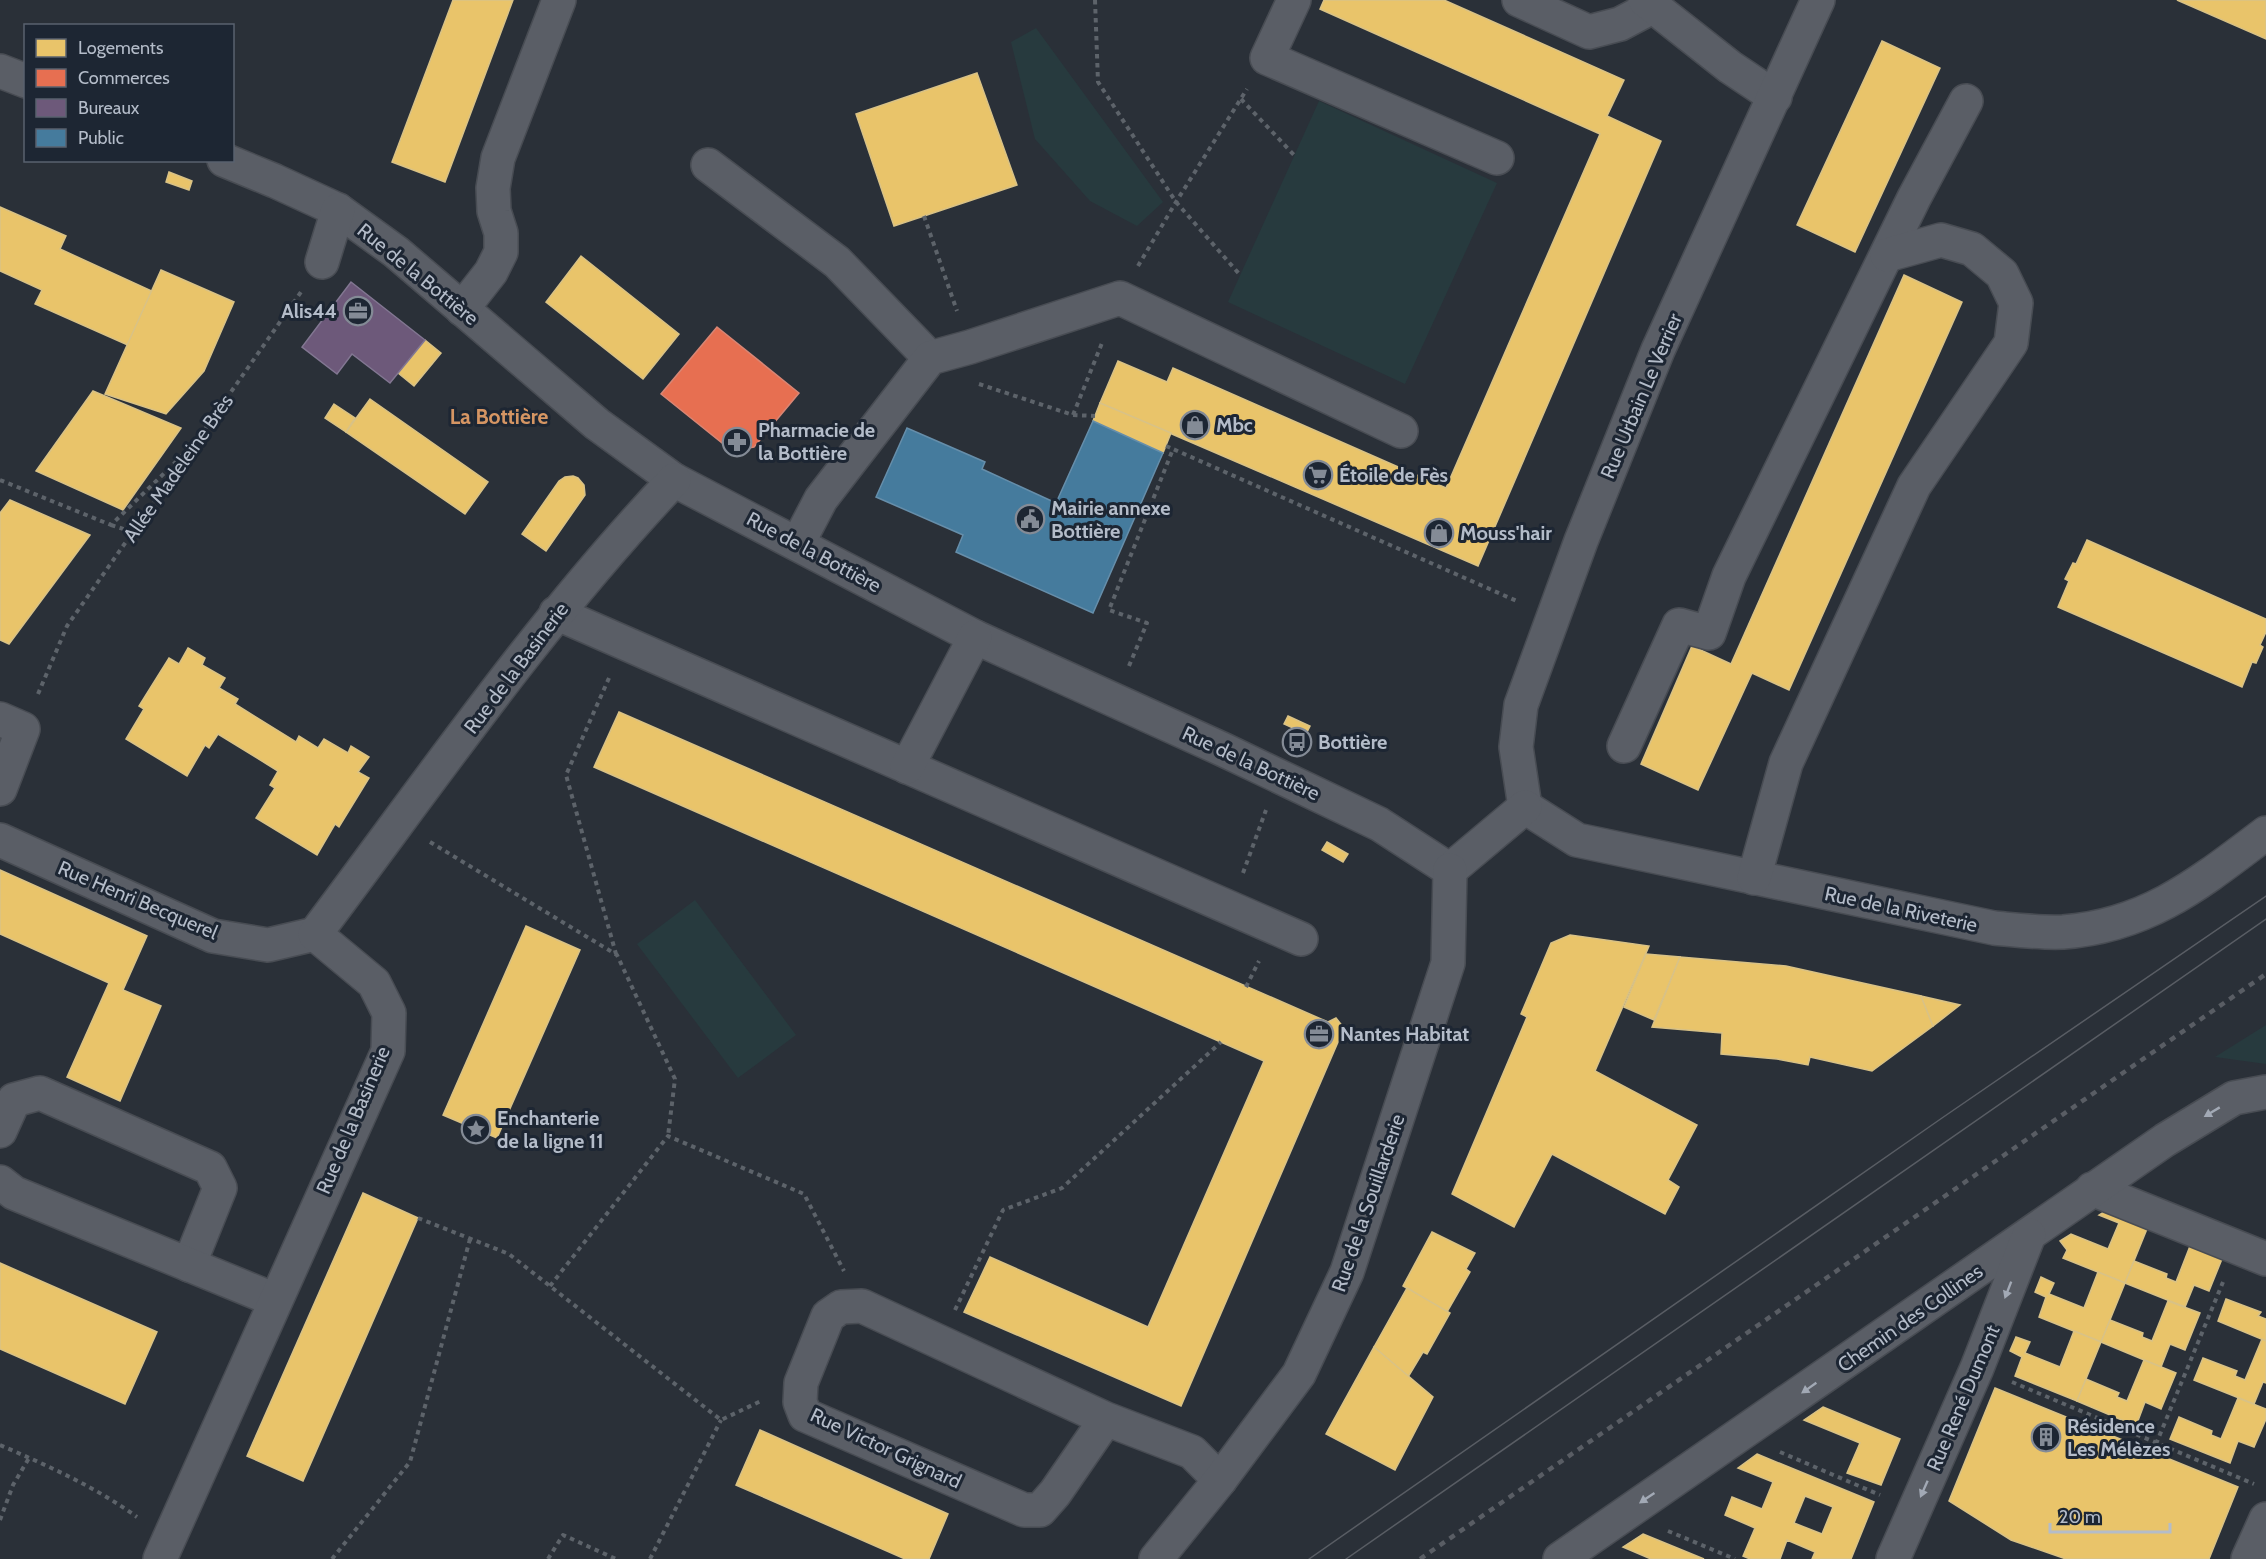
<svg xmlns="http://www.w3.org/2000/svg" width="2266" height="1559" font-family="Cabin,sans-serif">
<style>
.green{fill:#273a3e}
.homes{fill:#e9c46a;stroke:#d9c286;stroke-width:1.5;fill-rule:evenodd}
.shops{fill:#e76f51;stroke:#d88675;stroke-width:1.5}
.offices{fill:#6d597a;stroke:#827792;stroke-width:1.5}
.public{fill:#457b9d;stroke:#668eaa;stroke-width:1.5}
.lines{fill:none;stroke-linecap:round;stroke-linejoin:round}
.minor-casing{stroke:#484c53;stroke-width:36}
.path{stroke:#5d636a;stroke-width:4;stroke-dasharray:4.5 4.5;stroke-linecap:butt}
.minor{stroke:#5a5e66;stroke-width:33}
.tram{stroke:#595d64;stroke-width:1.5}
.rail{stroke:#595d64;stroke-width:4.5;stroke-dasharray:6 6;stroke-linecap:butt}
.oneway{fill:#a2a9b5}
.labels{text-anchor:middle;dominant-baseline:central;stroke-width:6;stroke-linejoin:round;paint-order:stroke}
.street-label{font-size:20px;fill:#b4bcc9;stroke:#1d2633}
.poi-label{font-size:20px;font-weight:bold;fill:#b4bcc9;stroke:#1d2633;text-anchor:start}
.neighbourhood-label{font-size:21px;font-weight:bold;fill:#d59563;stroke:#1d2633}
</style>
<rect width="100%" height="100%" fill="#2a3038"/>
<!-- green -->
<g class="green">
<polygon points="1036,28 1163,202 1137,226 1090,201 1035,139 1011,42"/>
<polygon points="1319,101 1497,183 1405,384 1228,302"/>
<polygon points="695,900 796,1035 738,1078 637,944"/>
<polygon points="2266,1025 2266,1064 2215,1057"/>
</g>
<!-- homes -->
<g class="homes">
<polygon points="453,0 513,0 445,182 392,162"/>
<polygon points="1324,0 1444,0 1624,80 1607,116 1661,141 1478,566 1100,403 1118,361 1167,382 1173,368 1446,488 1600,134 1320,9"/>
<polygon points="2177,0 2266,0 2266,39"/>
<polygon points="1882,41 1940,68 1855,252 1797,225"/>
<polygon points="977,73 1017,185 894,226 856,114"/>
<polygon points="169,172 192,181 189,190 166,182"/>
<polygon points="0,207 66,236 60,249 154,292 130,346 35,304 42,290 0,271"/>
<polygon points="581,256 679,334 643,379 546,302"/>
<polygon points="161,270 234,302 204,371 166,414 105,394"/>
<polygon points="1904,275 1962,302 1789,690 1752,673 1698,790 1641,764 1692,646 1731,664"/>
<polygon points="425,340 441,353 414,386 398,373"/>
<polygon points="93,391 181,428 123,510 36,471"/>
<polygon points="370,399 488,482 465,514 346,432"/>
<polygon points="1100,403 1171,433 1163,453 1093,421"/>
<polygon points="334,404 355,418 346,432 325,418"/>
<polygon points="573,476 578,478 584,485 585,495 546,551 522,534 559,481 565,477"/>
<polygon points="10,500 90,535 9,644 0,640 0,513"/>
<polygon points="2087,540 2266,619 2266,632 2260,645 2263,647 2256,663 2252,662 2242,687 2058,607 2069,581 2065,579 2073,563 2076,564"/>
<polygon points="188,648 205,658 202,665 225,678 219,688 238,699 235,704 296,742 299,736 318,748 324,739 348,753 351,746 369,757 358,772 369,778 339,827 335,824 317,855 256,818 275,788 270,785 278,771 218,734 209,748 205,745 187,776 126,739 144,709 139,706 169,658 179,664"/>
<polygon points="619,712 1328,1022 1336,1018 1344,1028 1181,1406 964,1312 990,1257 1148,1327 1264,1061 594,767"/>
<polygon points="1288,716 1310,726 1306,734 1284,724"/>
<polygon points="1327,842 1348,854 1343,862 1322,850"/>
<polygon points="0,870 147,936 123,990 161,1006 120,1101 67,1077 109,983 0,934"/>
<polygon points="526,926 580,950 497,1138 443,1115"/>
<polygon points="1570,935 1649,946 1595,1071 1697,1125 1668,1180 1679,1187 1665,1214 1552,1154 1514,1227 1452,1194 1527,1017 1521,1014 1551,943"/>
<polygon points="1646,954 1680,957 1654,1020 1624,1007"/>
<polygon points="1680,957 1786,966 1921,996 1933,1026 1872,1071 1810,1057 1808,1065 1777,1059 1721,1054 1722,1033 1652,1027"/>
<polygon points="1921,996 1960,1005 1933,1026"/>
<polygon points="363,1193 418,1218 303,1481 247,1456"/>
<polygon points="2110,1208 2149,1224 2125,1283 2063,1258 2067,1250 2060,1241 2071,1234 2108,1249 2119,1223 2099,1215"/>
<polygon points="1432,1232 1475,1253 1466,1269 1470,1272 1447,1312 1403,1286"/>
<polygon points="2192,1241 2224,1254 2209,1291 2194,1285 2185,1307 2125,1283 2134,1261 2167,1274 2166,1278 2176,1282"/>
<polygon points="0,1263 157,1332 125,1404 0,1349"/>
<polygon points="2098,1272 2125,1283 2101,1342 2039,1317 2046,1297 2035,1292 2041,1277 2054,1283 2049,1294 2084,1308"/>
<polygon points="1407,1288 1450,1313 1427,1354 1423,1352 1408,1377 1374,1347"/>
<polygon points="2226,1299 2261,1312 2258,1316 2266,1319 2266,1341 2218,1321"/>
<polygon points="2168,1301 2200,1313 2185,1350 2170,1344 2161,1367 2101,1342 2110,1320 2143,1333 2142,1337 2152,1341"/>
<polygon points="2074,1331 2101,1342 2077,1401 2015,1376 2022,1357 2010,1351 2016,1337 2030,1342 2025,1353 2060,1367"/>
<polygon points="2262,1339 2266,1341 2266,1383 2263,1382 2254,1404 2194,1380 2203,1358 2237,1371 2235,1376 2245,1380"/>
<polygon points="1374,1347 1433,1397 1395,1470 1326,1434"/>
<polygon points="2144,1360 2176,1373 2161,1409 2145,1402 2136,1426 2077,1401 2086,1379 2119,1393 2117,1397 2127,1401"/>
<polygon points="1995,1388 2238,1487 2209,1559 2066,1559 2011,1540 1949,1501"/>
<polygon points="2238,1398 2266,1409 2266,1419 2254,1447 2238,1441 2230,1463 2170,1439 2179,1417 2212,1431 2211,1435 2221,1439"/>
<polygon points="1823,1407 1900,1439 1881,1485 1847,1473 1860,1443 1804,1420"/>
<polygon points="760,1430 948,1514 929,1559 905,1559 736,1485"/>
<path d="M 1757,1454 L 1874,1502 L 1851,1559 L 1812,1559 L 1815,1552 L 1787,1540 L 1780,1559 L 1750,1559 L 1743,1556 L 1755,1528 L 1725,1515 L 1732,1497 L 1762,1509 L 1773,1482 L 1738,1468 ZM 1805,1496 L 1833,1507 L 1822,1534 L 1794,1523 Z"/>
<polygon points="1643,1534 1704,1559 1651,1559 1623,1547"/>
</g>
<!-- shops -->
<polygon class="shops" points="717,327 799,393 754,447 732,451 661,394"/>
<!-- offices -->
<polygon class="offices" points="351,282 425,340 390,383 352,354 337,374 302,347"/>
<!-- public -->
<polygon class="public" points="1093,421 1163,453 1093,613 956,552 963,535 876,497 907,428 985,462 982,469 1056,503"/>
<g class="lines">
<!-- minor casing -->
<g class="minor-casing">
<g id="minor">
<polyline points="1294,0 1267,58 1497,158"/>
<polyline points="1519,0 1589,32 1620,24 1654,6"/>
<polyline points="1645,0 1730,67 1775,97"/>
<polyline points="0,71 26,81"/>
<polyline points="224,160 275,181 338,210 396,252 597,424 674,480 975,637 1224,750 1379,824 1450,870"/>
<polyline points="708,165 837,262 930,358"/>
<polyline points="322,262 338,210"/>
<polyline points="462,309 491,272 501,252 501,233 494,211 493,188 498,158 559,0"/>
<polyline points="798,543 821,499 930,358 970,347 1120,298 1401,431"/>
<polyline points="556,613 1301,939"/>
<polyline points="0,719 23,729 0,789"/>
<polyline points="1624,746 1679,625 1709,633 1729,576 1914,198 1966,101"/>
<polyline points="907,767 975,637"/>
<polyline points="1525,807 1516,747 1521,705 1581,541 1658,350 1818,0"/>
<path d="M 1525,807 L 1577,840 L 1994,928 C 2016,930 2040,933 2063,932 C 2148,926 2201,882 2266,833"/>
<polyline points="0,840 213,936 268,945 315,934"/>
<polyline points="1450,870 1525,807"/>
<polyline points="1754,878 1786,763 1914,486 2011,343 2016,303 2002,274 1972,249 1941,240 1887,255"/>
<polyline points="0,1131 14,1100 40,1093 210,1168 220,1188 189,1265"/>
<polyline points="0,1182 14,1193 275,1300"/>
<polyline points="2092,1189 2266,1259"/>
<polyline points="1106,1419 1055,1493 1040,1510 1024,1510 805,1415 800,1402 801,1383 828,1316 841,1307 862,1306 1106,1419 1192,1452 1220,1480"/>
<path d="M 160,1559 L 388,1051 L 389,1013 L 374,983 L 315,934 C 431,780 541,620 674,480"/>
<polyline points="1156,1559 1220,1480 1299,1374 1347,1272 1448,963 1450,870"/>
<polyline points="1560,1559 2165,1140 2234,1098 2266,1092"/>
<polyline points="1893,1559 1977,1368 2029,1235"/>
<polyline points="2248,1559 2266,1519"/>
</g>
</g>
<!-- path -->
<g class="path">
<polyline points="1095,0 1098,82 1176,202 1241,276"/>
<polyline points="1241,99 1295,156"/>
<polyline points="924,216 957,311"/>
<polyline points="1138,266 1176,202 1247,89"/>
<polyline points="979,384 1073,415 1102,343"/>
<polyline points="1073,415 1095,416"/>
<polyline points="1166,446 1173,449"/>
<polyline points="0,480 111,525 186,452"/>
<polyline points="111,525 133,532"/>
<polyline points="1129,666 1147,623 1109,610 1173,449 1519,602"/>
<polyline points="609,678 566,775 616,954"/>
<polyline points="38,694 67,626 301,292"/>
<polyline points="430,842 617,955 675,1079 668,1136"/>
<polyline points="1243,873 1266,810"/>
<polyline points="1246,987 1259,961"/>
<polyline points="418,1218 509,1254 721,1420 763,1400"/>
<polyline points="550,1286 668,1136 804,1194 844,1271"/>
<polyline points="955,1310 1003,1210 1062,1188 1221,1042"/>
<polyline points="2012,1382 2254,1484"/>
<polyline points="2156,1444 2223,1282"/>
<path d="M 0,1445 C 48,1466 94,1486 137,1517"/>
<polyline points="1780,1452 1880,1495"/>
<polyline points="0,1520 13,1485 29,1458"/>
<polyline points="1668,1531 1735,1559"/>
<polyline points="332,1559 410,1462 470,1239"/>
<polyline points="548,1559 563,1535 616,1559"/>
<polyline points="650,1559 721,1420"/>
</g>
<!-- minor -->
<use href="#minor" class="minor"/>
<!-- tram -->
<g class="tram">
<polyline points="1309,1559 1942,1118 2266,896"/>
<polyline points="1346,1559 2266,919"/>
</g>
<!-- rail -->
<polyline class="rail" points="1420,1559 2266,974"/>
</g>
<!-- one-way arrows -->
<defs><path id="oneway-solid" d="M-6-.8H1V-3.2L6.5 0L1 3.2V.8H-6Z" transform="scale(1.5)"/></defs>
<g class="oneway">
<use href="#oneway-solid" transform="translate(2212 1112) rotate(149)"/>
<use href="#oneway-solid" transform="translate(2008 1290) rotate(111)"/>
<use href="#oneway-solid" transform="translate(1809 1388) rotate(145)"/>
<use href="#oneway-solid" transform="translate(1924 1489) rotate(114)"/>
<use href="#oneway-solid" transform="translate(1647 1498) rotate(146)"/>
</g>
<!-- icons -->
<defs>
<g id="office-ring" transform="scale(1.5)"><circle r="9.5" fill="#1d2633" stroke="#848b96" stroke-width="1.5"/><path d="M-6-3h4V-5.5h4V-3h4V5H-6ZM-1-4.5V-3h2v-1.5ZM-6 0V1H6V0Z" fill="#848b96"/></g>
<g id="shop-ring" transform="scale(1.5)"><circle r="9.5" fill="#1d2633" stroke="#848b96" stroke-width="1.5"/><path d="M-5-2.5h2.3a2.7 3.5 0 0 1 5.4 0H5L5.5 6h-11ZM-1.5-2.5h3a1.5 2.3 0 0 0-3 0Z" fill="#848b96"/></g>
<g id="pharmacy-ring" transform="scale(1.5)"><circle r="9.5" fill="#1d2633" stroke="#848b96" stroke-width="1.5"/><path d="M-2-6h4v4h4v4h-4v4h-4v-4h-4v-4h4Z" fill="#848b96"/></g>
<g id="supermarket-ring" transform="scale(1.5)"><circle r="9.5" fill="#1d2633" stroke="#848b96" stroke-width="1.5"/><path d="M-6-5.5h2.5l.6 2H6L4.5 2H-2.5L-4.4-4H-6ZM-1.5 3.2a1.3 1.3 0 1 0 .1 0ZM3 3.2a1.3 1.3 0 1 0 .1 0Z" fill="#848b96"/></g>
<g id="civic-ring" transform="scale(1.5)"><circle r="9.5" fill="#1d2633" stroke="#848b96" stroke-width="1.5"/><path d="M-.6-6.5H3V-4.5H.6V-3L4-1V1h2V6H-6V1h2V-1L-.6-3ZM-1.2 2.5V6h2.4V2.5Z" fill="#848b96"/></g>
<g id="bus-ring" transform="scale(1.5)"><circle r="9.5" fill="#1d2633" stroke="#848b96" stroke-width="1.5"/><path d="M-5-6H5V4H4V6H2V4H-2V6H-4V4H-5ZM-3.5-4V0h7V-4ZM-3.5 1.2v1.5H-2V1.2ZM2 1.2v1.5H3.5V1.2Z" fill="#848b96"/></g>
<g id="sight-ring" transform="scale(1.5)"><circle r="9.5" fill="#1d2633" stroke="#848b96" stroke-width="1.5"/><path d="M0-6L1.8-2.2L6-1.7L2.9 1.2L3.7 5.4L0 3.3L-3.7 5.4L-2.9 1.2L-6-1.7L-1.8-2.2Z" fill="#848b96"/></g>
<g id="building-ring" transform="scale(1.5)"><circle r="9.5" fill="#1d2633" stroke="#848b96" stroke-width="1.5"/><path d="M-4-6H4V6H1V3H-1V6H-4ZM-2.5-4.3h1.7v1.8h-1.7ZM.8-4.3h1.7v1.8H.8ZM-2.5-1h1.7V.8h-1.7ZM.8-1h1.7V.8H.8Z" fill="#848b96"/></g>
</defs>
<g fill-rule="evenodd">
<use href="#office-ring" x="358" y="311"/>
<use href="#shop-ring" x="1195" y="425"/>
<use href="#pharmacy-ring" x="737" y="442"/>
<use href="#supermarket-ring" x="1318" y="475"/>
<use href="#civic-ring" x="1030" y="519"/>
<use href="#shop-ring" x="1439" y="533"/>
<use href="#bus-ring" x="1297" y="742"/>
<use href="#office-ring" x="1319" y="1034"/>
<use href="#sight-ring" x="476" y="1129"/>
<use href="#building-ring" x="2046" y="1437"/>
</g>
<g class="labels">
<!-- street labels -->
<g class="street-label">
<text transform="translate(418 274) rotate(39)">Rue de la Bottière</text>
<text transform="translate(1641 396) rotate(-67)">Rue Urbain Le Verrier</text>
<text transform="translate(178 468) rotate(-55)">Allée Madeleine Brès</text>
<text transform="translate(814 552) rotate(28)">Rue de la Bottière</text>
<text transform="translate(516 668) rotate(-53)">Rue de la Basinerie</text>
<text transform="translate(1251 763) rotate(25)">Rue de la Bottière</text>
<text transform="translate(138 900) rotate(23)">Rue Henri Becquerel</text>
<text transform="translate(1901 909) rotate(12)">Rue de la Riveterie</text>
<text transform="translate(353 1120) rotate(-67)">Rue de la Basinerie</text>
<text transform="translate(1368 1203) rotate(-71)">Rue de la Souillarderie</text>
<text transform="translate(1910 1318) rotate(-35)">Chemin des Collines</text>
<text transform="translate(1963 1398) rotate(-67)">Rue René Dumont</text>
<text transform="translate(886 1448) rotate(25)">Rue Victor Grignard</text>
</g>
<!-- poi labels -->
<g class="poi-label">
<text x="337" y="311" text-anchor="end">Alis44</text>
<text x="1216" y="425">Mbc</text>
<text x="758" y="430">Pharmacie de<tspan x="758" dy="23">la Bottière</tspan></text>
<text x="1339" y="475">Étoile de Fès</text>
<text x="1051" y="508">Mairie annexe<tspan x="1051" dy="23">Bottière</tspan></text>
<text x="1460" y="533">Mouss'hair</text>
<text x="1318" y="742">Bottière</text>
<text x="1340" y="1034">Nantes Habitat</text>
<text x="497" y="1118">Enchanterie<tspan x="497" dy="23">de la ligne 11</tspan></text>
<text x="2067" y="1426">Résidence<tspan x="2067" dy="23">Les Mélèzes</tspan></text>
</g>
<!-- neighbourhood labels -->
<g class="neighbourhood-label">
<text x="499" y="416">La Bottière</text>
</g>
</g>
<!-- legend -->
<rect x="24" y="24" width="210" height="138" fill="#1d2633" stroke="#59626f" stroke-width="1.5"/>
<rect x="36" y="39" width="30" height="18" fill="#e9c46a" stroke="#59626f" stroke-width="1.5"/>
<text x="78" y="54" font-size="18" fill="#b4bcc9">Logements</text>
<rect x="36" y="69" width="30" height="18" fill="#e76f51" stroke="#59626f" stroke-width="1.5"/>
<text x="78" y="84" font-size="18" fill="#b4bcc9">Commerces</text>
<rect x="36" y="99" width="30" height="18" fill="#6d597a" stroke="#59626f" stroke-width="1.5"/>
<text x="78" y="114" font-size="18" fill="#b4bcc9">Bureaux</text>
<rect x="36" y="129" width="30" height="18" fill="#457b9d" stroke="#59626f" stroke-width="1.5"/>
<text x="78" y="144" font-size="18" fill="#b4bcc9">Public</text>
<!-- scale -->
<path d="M2050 1523v9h120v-9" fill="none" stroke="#b4bcc9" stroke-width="3"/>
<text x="2059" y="1523" font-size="18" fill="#b4bcc9" stroke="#1d2633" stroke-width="4.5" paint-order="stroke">20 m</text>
</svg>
